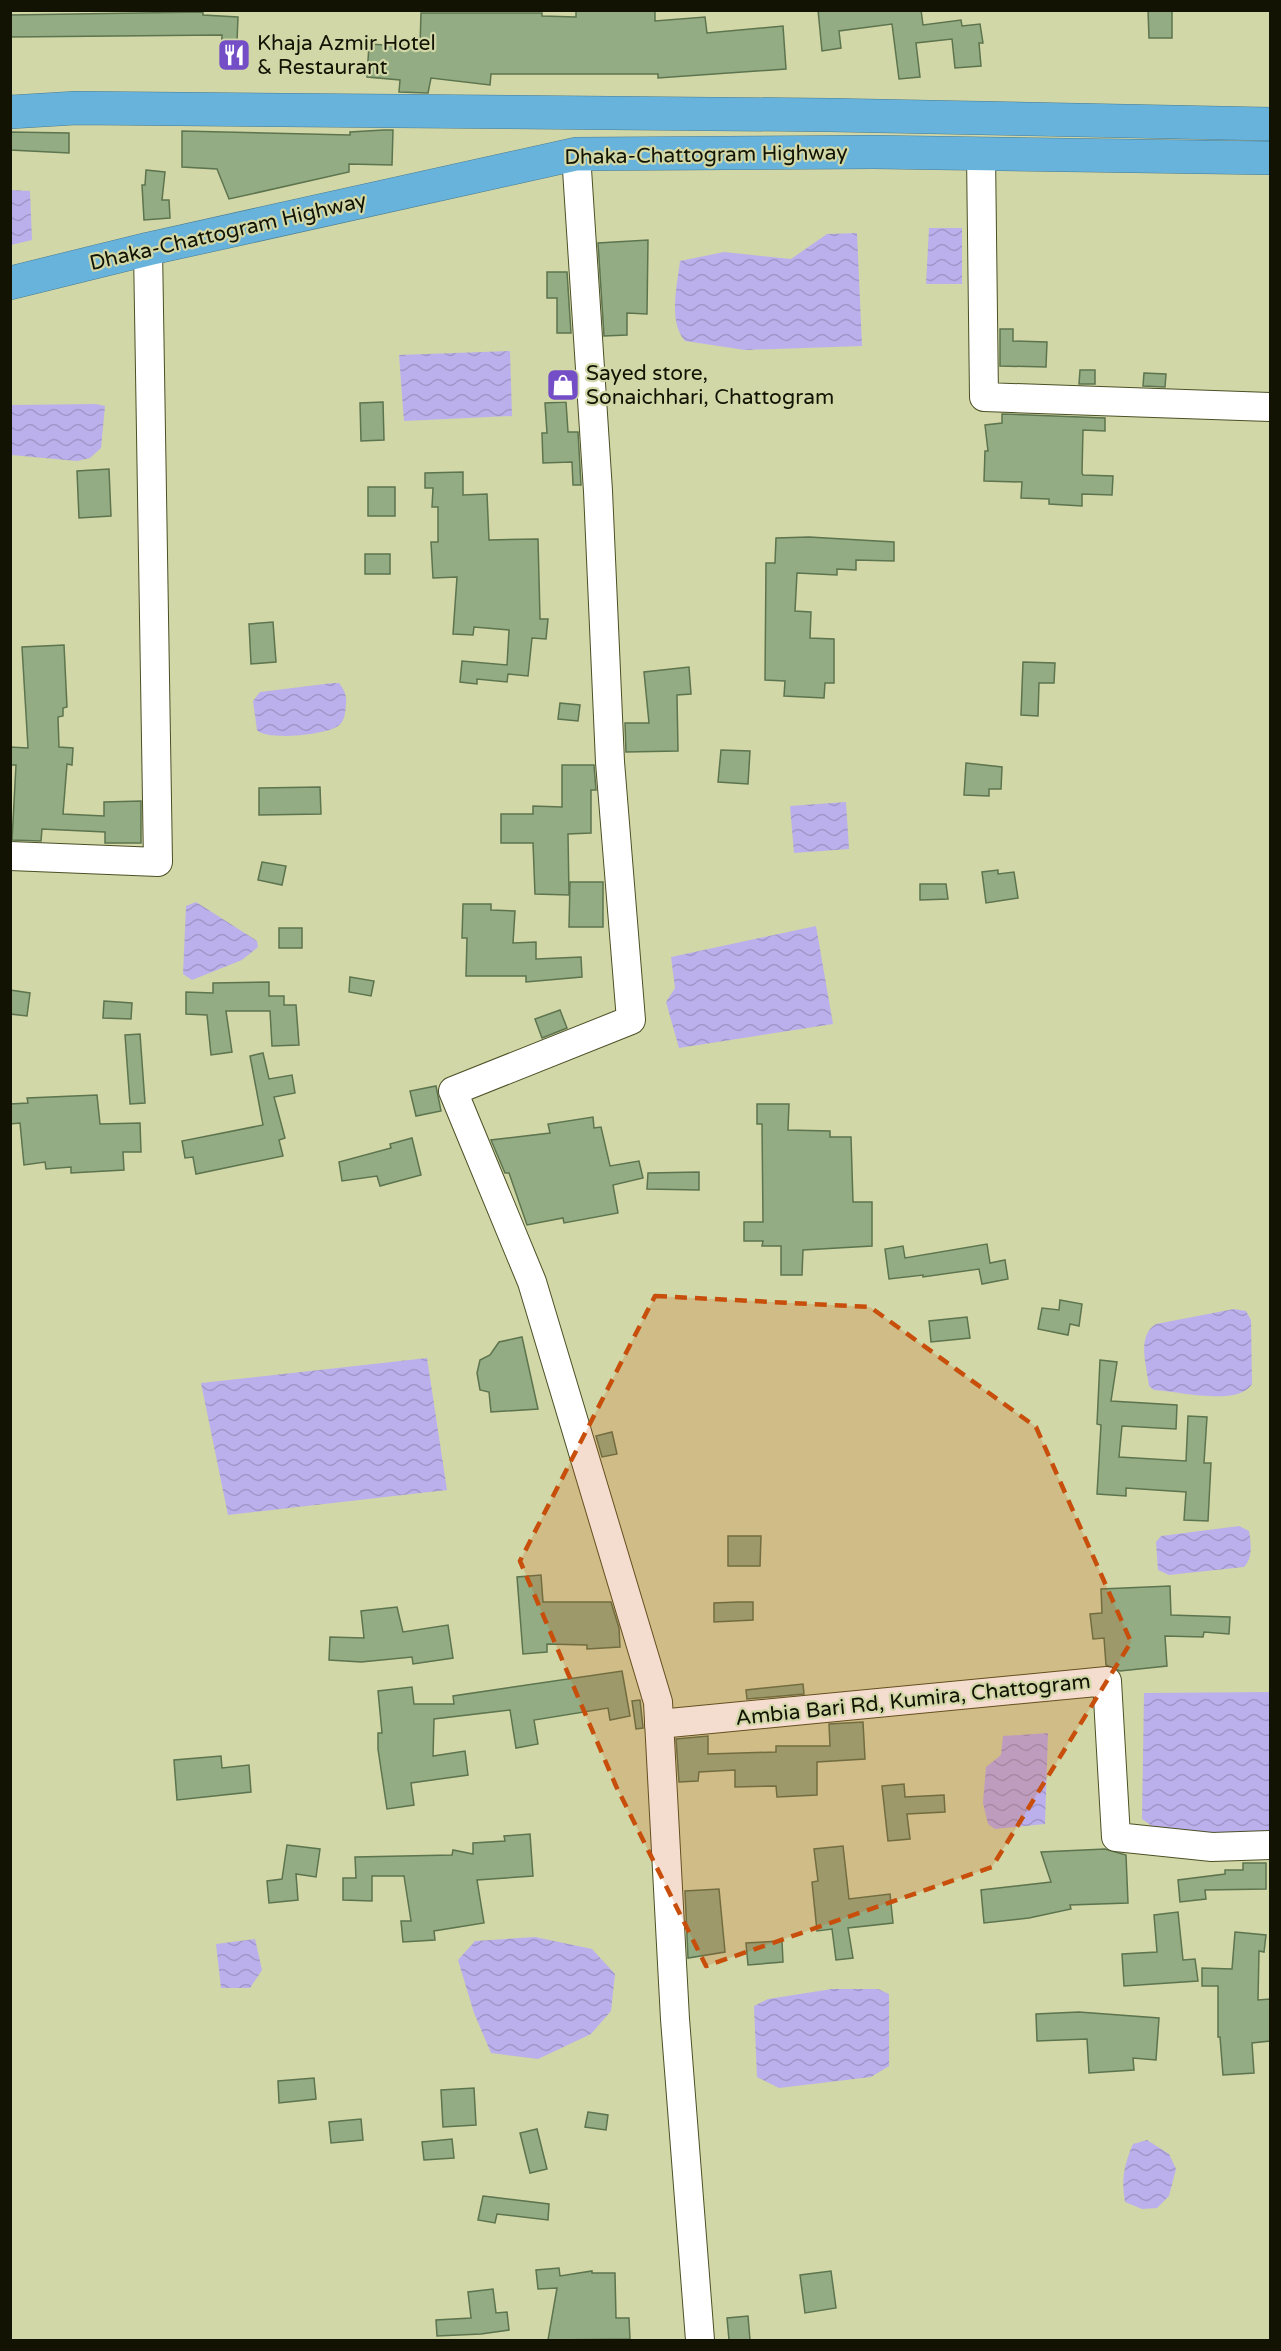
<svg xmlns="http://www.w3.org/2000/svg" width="1281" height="2351" font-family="'Varela Round',sans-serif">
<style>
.water{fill:url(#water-waves)}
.building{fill:#93ac83;stroke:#5d744e;stroke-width:1.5}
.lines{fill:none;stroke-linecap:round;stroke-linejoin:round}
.minor-casing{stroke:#4c5025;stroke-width:30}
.highway-casing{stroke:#4a7b90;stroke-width:34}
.minor{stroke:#fff;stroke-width:28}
.highway{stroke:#68b3dc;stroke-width:33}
.marked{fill:#c84e0b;fill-opacity:0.2;stroke:#c84e0b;stroke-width:4.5;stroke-dasharray:12 8;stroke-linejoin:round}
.labels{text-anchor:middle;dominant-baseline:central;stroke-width:4.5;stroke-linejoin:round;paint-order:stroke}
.poi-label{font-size:21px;fill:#121303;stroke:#d1d7a7;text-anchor:start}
.street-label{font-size:21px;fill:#121303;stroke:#d1d7a7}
</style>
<defs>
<pattern id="water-waves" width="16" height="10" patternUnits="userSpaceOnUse" patternTransform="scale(1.5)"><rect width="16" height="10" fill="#bcb0ec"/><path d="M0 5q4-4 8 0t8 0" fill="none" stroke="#a196c9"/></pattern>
</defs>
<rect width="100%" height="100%" fill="#d1d7a7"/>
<!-- water -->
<g class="water">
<polygon points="10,190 30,191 32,240 11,245"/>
<polygon points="929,228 962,228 962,284 926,284"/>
<path d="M 857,233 L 862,346 L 745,350 L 685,341 C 668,321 677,287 680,261 L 724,252 L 791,259 L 827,234 Z"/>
<polygon points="510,351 512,416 404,421 399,355"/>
<polygon points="96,404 105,406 101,448 90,458 77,461 11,455 11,405"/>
<path d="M 333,683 L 339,683 C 345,690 347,697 346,705 C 345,713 345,721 338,726 C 326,735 266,741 257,730 L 253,701 L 260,692 Z"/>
<polygon points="846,802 849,849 794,853 790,806"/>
<polygon points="196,902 257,941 258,947 242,960 192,980 183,974 186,906"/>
<polygon points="816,926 833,1024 679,1048 666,1002 675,988 671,957"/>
<path d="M 1234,1309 L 1246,1311 L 1251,1320 L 1252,1384 C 1238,1407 1178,1391 1154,1390 L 1149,1386 C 1147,1366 1136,1336 1156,1324 Z"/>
<polygon points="427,1358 447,1490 228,1515 201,1383"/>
<path d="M 1239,1526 L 1249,1531 C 1251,1543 1253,1558 1244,1567 L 1169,1575 L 1158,1570 L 1156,1542 L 1161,1536 Z"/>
<polygon points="1270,1692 1270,1832 1163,1834 1142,1819 1144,1693"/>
<polygon points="1048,1733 1045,1824 995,1829 988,1824 983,1803 986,1767 1001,1755 1003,1736"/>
<polygon points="535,1937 592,1949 615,1974 611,2011 591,2034 538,2059 491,2053 474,2013 458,1960 475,1941"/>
<polygon points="255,1939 262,1970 250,1988 221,1988 216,1944"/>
<polygon points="832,1989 878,1989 889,1994 889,2066 871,2077 779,2088 757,2077 754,2006 768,1999"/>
<path d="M 1147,2140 L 1169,2154 L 1176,2169 L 1169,2196 L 1157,2208 L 1142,2209 L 1125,2202 C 1121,2179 1124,2165 1133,2144 Z"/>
</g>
<!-- building -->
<g class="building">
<polygon points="576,10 655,10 655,21 705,17 707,33 783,26 786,69 658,78 658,74 491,74 490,85 431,78 428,93 399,92 400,80 367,77 369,44 420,47 421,13 542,13 542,16 576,17"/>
<polygon points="818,10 921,10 923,25 961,20 962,26 980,24 983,43 979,43 981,66 955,68 952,39 916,43 920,77 899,79 892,24 839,31 841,48 822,51"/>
<polygon points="1148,10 1172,10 1172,38 1149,38"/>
<polygon points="203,12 203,15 238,17 237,42 247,42 246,67 221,65 222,35 10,37 10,15"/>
<polygon points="384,130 393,130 392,165 349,164 349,172 229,199 217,169 182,167 182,131 350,135 350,132"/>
<polygon points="10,132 69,133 69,153 10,150"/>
<polygon points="146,170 165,172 162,200 169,200 170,218 144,220 142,185 145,185"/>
<polygon points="648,240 647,314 627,313 627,335 604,336 598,243"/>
<polygon points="547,272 567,272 571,333 557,333 557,298 547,298"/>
<polygon points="1000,329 1013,329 1013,341 1047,342 1046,367 1000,366"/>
<polygon points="1080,370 1095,370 1095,384 1079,384"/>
<polygon points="554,371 571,371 571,398 555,398"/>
<polygon points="1144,373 1166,374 1165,387 1143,386"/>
<polygon points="383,402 384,440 361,441 360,403"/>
<polygon points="566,402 568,432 578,432 581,485 573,485 572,462 543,463 542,433 547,433 545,403"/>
<polygon points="1002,414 1105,418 1105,431 1083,430 1082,473 1083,475 1113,476 1112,495 1082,494 1082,506 1049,504 1049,499 1021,498 1022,482 984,481 985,451 988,451 985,425 1002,423"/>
<polygon points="109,469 111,516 79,518 77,471"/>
<polygon points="463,472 463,495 487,494 489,540 538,539 540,619 548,619 546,639 532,638 528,676 508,674 507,682 477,679 477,684 460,682 462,661 507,665 509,630 474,627 473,635 453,634 457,577 433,578 431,542 438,542 438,507 432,507 433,488 425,488 425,473"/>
<rect x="368" y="487" width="27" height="29"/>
<polygon points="809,537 894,542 894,561 856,560 856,570 837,569 837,575 797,573 795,611 811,612 810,638 834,639 834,683 825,683 824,698 784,696 785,681 765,680 766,563 775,563 776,538"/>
<rect x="365" y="554" width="25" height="20"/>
<polygon points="273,622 276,662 251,664 249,624"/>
<polygon points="64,645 67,707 63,708 63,716 58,717 59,747 73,748 72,765 67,764 63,814 104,816 104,802 141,801 141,843 105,843 105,832 42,829 41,841 12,840 16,765 10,765 10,747 28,748 22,647"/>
<polygon points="1023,662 1055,663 1054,683 1039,683 1038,716 1021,715"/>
<polygon points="689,667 691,694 677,695 678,751 626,752 625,723 649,723 644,672"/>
<polygon points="560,703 580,705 578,721 558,719"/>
<polygon points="721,750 750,751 748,784 718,782"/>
<polygon points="966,763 1002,767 1001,789 989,789 989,796 964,795"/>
<polygon points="562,765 594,765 596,790 591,790 591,833 568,834 569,895 535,894 533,843 501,843 501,814 533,814 533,806 562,807"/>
<polygon points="320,787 321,814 259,815 259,788"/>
<polygon points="262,862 286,866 282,885 258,880"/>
<polygon points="998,870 998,874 1014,872 1018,898 986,903 982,872"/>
<polygon points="570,882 603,882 603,927 569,927"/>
<polygon points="920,884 946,884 948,899 920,900"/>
<polygon points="463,904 491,904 491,910 515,911 513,943 536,942 536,959 581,957 582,977 526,982 526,976 466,976 467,938 462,938"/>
<rect x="279" y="928" width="23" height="20"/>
<polygon points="350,977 374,981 371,996 349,992"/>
<polygon points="269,982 269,996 284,996 284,1005 296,1005 299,1045 272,1046 270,1011 226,1011 232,1052 211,1055 207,1015 186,1014 186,992 213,993 213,983"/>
<polygon points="10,990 30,993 27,1016 10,1014"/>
<polygon points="104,1001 132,1003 131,1019 103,1018"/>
<polygon points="560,1010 567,1028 542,1038 535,1019"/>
<polygon points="140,1034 145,1103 130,1104 125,1035"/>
<polygon points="263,1053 269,1079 292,1075 295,1093 274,1097 285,1138 279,1140 283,1156 196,1174 193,1157 185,1158 182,1141 263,1125 250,1056"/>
<polygon points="436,1086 441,1111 416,1116 410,1091"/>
<polygon points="97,1095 100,1124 140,1123 141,1152 123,1152 124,1170 71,1173 71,1167 46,1169 45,1162 24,1165 20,1123 10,1124 10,1104 28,1103 27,1098"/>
<polygon points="757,1104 789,1104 788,1130 830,1131 830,1137 851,1137 853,1202 872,1202 872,1246 803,1250 802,1275 781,1275 781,1246 762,1246 763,1241 744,1241 744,1222 763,1222 762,1124 757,1124"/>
<polygon points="593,1117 594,1128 601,1127 610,1166 639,1161 643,1178 613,1185 618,1213 564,1223 563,1218 527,1225 509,1173 505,1173 491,1140 550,1133 548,1124"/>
<polygon points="412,1138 421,1175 380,1186 377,1176 342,1181 339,1162 391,1148 390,1144"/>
<polygon points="699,1172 699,1190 647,1189 648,1173"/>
<polygon points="987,1244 990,1263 1005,1260 1008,1279 982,1284 979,1269 923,1277 923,1275 889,1279 885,1249 903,1246 905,1258"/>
<polygon points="1060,1300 1082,1304 1079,1326 1070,1324 1068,1335 1038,1329 1042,1308 1059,1310"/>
<polygon points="967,1317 970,1338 931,1342 929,1321"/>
<polygon points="522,1337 538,1409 491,1412 489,1392 480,1390 477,1373 480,1360 490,1355 499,1342"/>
<polygon points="1100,1360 1117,1362 1111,1401 1177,1405 1176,1429 1122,1426 1119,1457 1186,1461 1188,1416 1207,1417 1204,1463 1211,1463 1208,1521 1184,1520 1186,1492 1126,1488 1126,1496 1097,1494 1101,1425 1097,1424"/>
<polygon points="612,1432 617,1454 602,1457 596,1436"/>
<polygon points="728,1536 761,1536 760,1566 728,1566"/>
<polygon points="541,1575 543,1602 611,1602 619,1628 620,1647 587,1649 587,1645 547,1644 547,1652 523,1654 517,1577"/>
<polygon points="1170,1586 1171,1615 1230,1617 1229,1634 1204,1632 1203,1637 1165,1636 1167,1666 1120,1671 1106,1665 1104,1638 1093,1639 1090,1614 1102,1613 1101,1589"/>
<polygon points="738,1602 753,1602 753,1620 714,1622 714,1603"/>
<polygon points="397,1607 403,1632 448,1625 453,1658 413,1664 412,1657 361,1662 329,1660 330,1637 364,1638 361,1611"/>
<polygon points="622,1671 630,1716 610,1720 608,1708 534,1720 538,1744 516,1748 510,1710 434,1719 433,1756 465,1751 468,1775 411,1783 414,1805 387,1809 378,1749 378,1733 382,1733 378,1691 412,1687 414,1704 454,1704 453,1696"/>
<polygon points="803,1684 804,1694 747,1699 746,1690"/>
<polygon points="640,1700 643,1728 636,1729 632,1701"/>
<polygon points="863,1722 865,1759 817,1762 817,1795 777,1797 776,1786 735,1787 735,1770 699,1772 698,1781 679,1782 676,1739 708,1736 708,1754 776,1752 776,1746 830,1746 829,1724"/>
<polygon points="221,1756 222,1768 249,1765 251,1792 177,1800 174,1760"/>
<polygon points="904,1784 905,1797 944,1795 945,1812 907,1814 910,1839 888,1841 882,1786"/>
<polygon points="530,1834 533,1876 477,1880 484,1923 434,1931 435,1940 403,1942 401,1921 411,1921 404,1876 372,1876 372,1901 343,1900 343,1878 356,1878 355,1857 452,1855 453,1850 473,1854 473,1843 505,1841 504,1836"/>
<polygon points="287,1845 320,1849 316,1877 296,1874 298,1900 269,1903 267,1881 282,1879"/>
<polygon points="843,1846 849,1899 890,1894 893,1923 848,1928 853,1958 836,1960 832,1929 817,1931 812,1882 818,1881 814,1849"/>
<polygon points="1105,1849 1126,1855 1128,1903 1070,1905 1071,1909 1029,1918 984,1923 981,1890 1051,1882 1041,1852"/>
<polygon points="1243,1863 1266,1863 1266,1889 1205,1890 1206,1899 1180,1902 1178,1880 1225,1874 1225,1870 1243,1870"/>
<polygon points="719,1889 725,1952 688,1958 685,1891"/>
<polygon points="1178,1912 1183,1960 1195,1959 1198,1981 1124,1986 1122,1954 1157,1952 1154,1915"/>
<polygon points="1235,1932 1266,1935 1264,1952 1259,1951 1258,2000 1270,1999 1270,2041 1252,2043 1254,2073 1223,2075 1220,2037 1218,2037 1218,1986 1202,1986 1202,1968 1232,1969"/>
<polygon points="782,1941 783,1962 748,1965 746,1943"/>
<polygon points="1079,2012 1159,2018 1156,2060 1133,2058 1134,2070 1089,2073 1087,2039 1037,2041 1036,2014"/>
<polygon points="314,2078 316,2099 279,2103 278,2081"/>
<polygon points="474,2088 476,2125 443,2127 441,2090"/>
<polygon points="588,2112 608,2115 606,2130 585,2127"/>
<polygon points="361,2119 363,2140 331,2143 329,2122"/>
<polygon points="537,2129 547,2169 530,2173 520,2133"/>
<polygon points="452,2139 454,2158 424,2160 422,2142"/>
<polygon points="483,2196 549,2204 548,2220 497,2214 495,2223 478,2220"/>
<polygon points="559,2268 560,2276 592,2271 592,2273 615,2273 616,2318 629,2318 630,2339 548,2340 557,2288 538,2289 536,2270"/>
<polygon points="831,2271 836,2308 805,2313 800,2275"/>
<polygon points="493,2289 496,2313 507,2312 509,2330 481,2334 437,2336 436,2320 471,2318 468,2292"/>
<polygon points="748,2316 750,2340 729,2340 727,2318"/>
</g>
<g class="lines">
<!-- minor casing -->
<g class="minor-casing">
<g id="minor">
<polyline points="576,154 598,491 610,762 631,1020 453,1091 532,1282 658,1702 675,2019 700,2340"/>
<polyline points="981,154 984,397 1270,407"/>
<polyline points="10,856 158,862 148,249"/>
<polyline points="659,1724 1107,1681 1116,1837 1212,1847 1270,1845"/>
</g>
</g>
<!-- highway casing -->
<g class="highway-casing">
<g id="highway">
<polyline points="10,112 76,108 830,115 1270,124"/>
<polyline points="10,283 148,249 576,154 873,152 1270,158"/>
</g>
</g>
<!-- minor -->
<use href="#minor" class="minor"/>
<!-- highway -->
<use href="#highway" class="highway"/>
</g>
<!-- marked area -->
<path class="marked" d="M 655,1296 L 870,1307 L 1036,1427 L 1131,1642 L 992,1867 L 706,1966 L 616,1786 L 520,1561 Z"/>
<!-- icons -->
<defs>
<g id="restaurant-square" transform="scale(1.725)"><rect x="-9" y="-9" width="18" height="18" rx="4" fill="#734ec7" stroke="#d1d7a7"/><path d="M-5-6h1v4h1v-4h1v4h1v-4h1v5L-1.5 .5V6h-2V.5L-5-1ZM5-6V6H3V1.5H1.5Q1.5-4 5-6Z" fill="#fff"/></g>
<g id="shop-square" transform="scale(1.725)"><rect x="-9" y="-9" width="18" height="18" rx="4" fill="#734ec7" stroke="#d1d7a7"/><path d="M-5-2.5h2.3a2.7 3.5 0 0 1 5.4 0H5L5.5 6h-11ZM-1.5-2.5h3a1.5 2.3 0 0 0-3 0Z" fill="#fff"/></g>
</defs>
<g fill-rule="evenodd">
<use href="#restaurant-square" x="234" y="55"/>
<use href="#shop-square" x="563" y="385"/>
</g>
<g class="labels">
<!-- poi labels -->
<g class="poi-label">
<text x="257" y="43">Khaja Azmir Hotel<tspan x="257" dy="24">&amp; Restaurant</tspan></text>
<text x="586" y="373">Sayed store,<tspan x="586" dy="24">Sonaichhari, Chattogram</tspan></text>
</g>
<!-- street labels -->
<g class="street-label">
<text transform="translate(706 155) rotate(-1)">Dhaka-Chattogram Highway</text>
<text transform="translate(228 232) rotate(-13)">Dhaka-Chattogram Highway</text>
<text transform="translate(913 1700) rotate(-6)">Ambia Bari Rd, Kumira, Chattogram</text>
</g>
</g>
<!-- border -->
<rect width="1281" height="2351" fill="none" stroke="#121303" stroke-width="24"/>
</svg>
